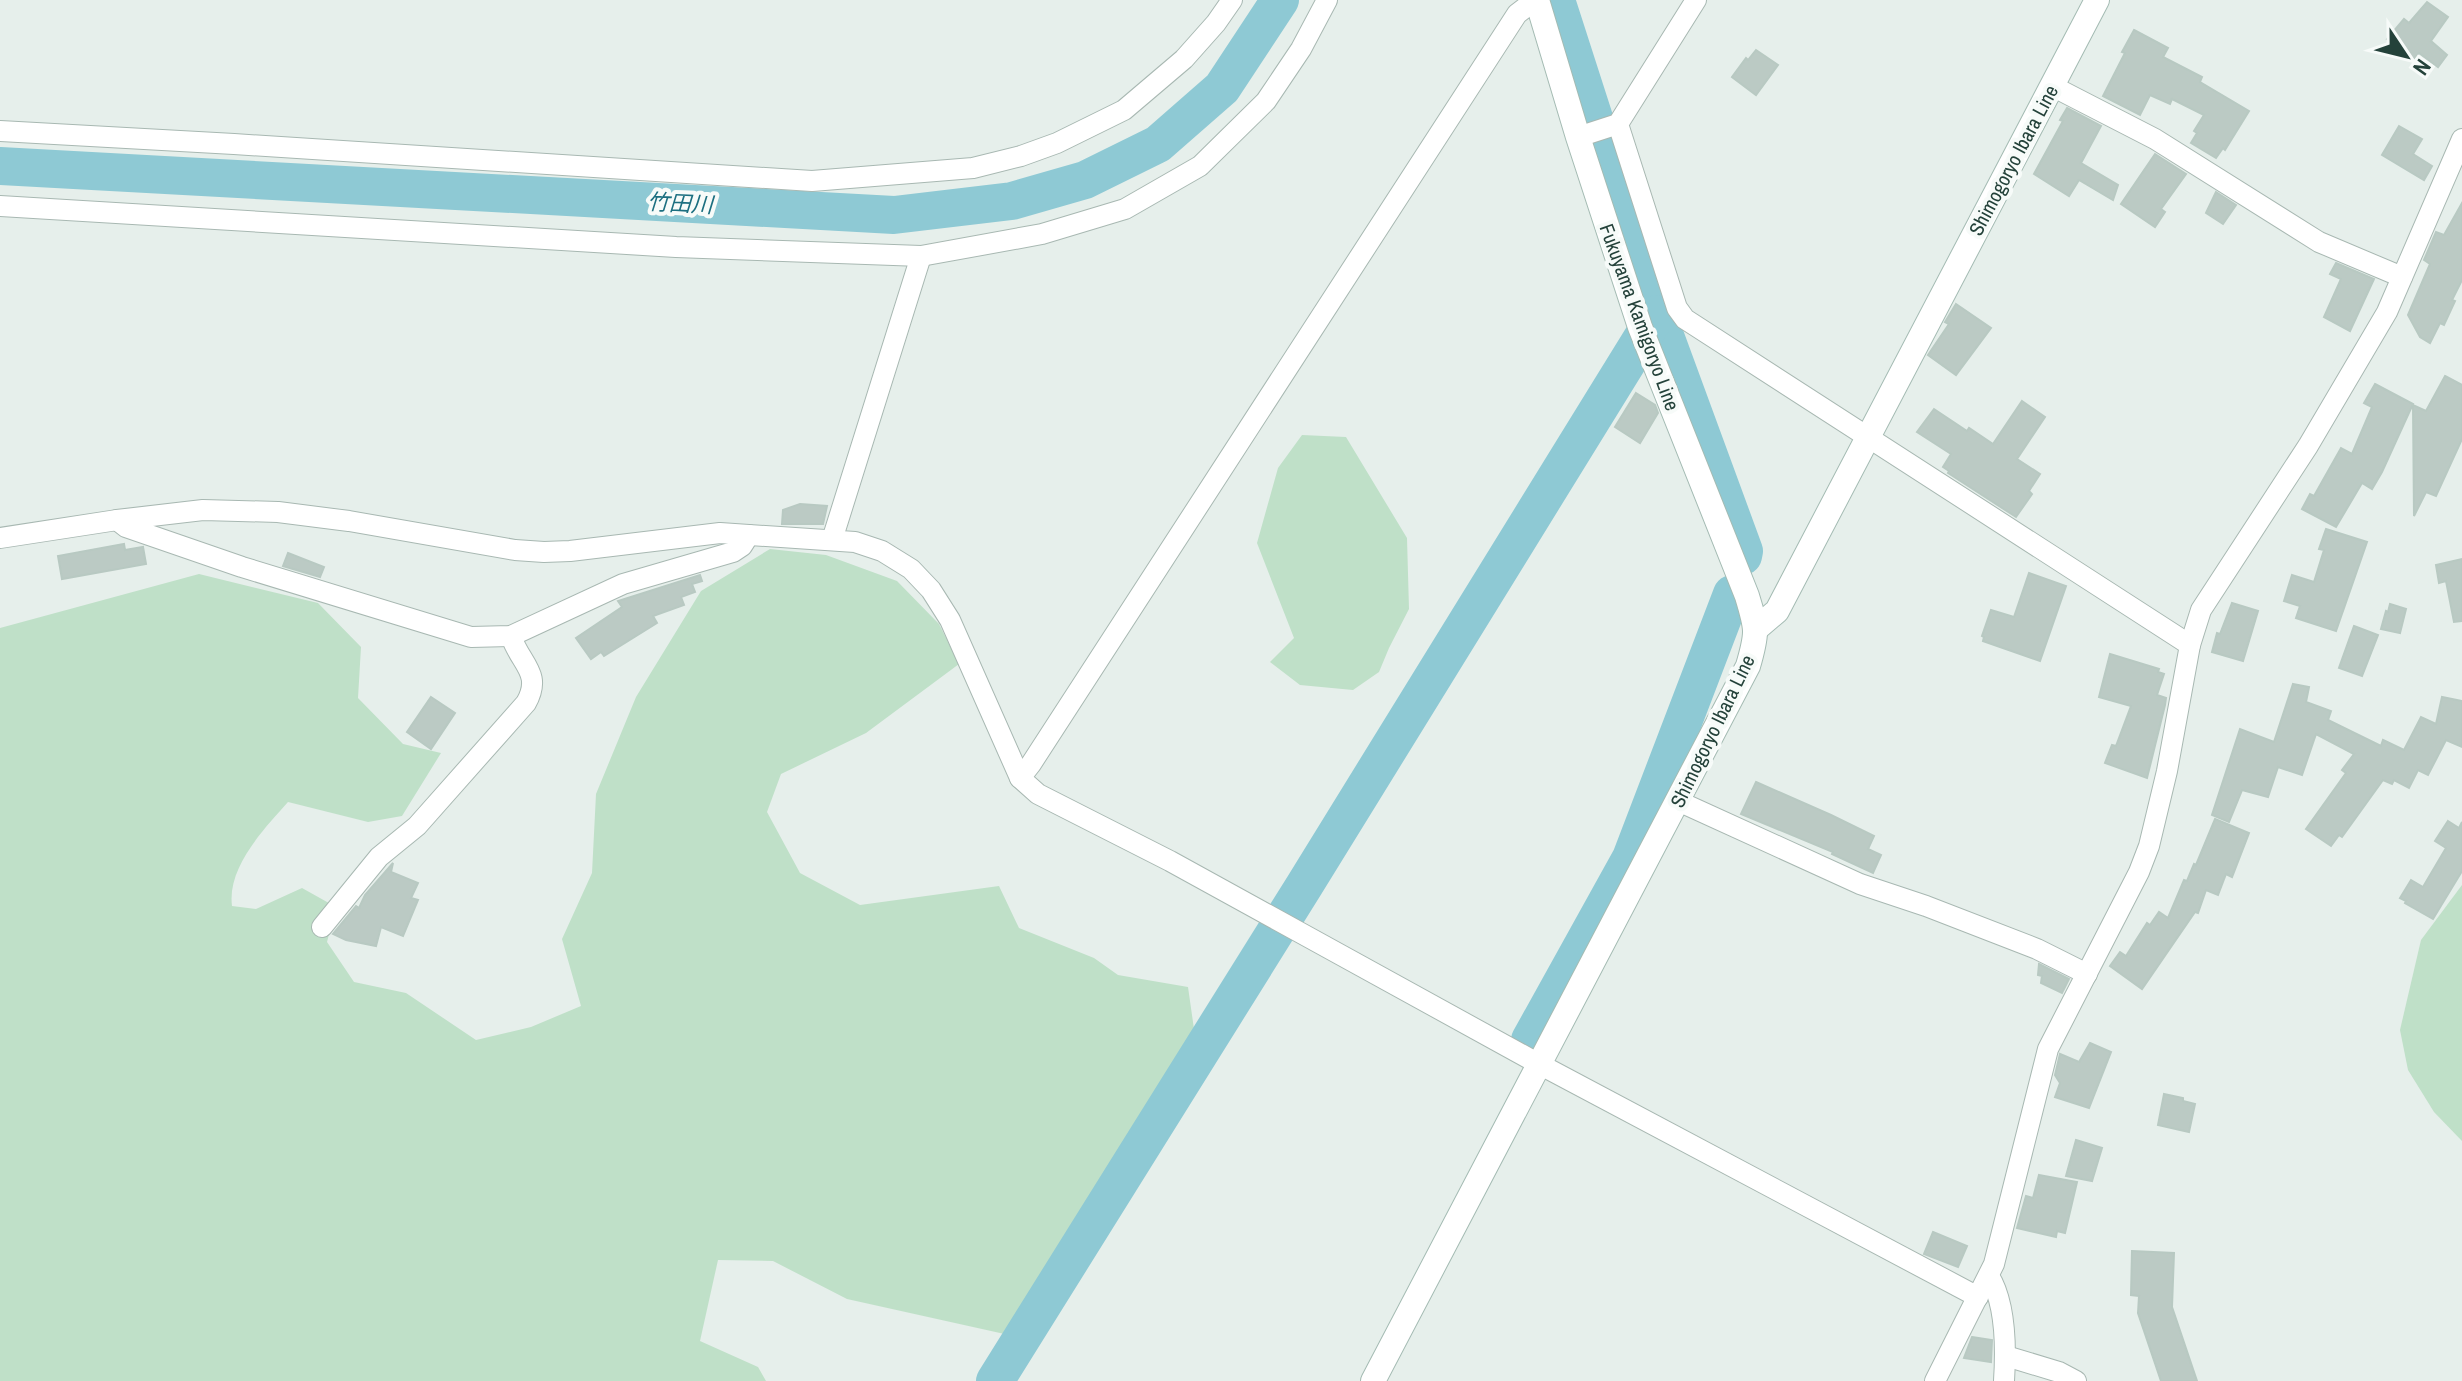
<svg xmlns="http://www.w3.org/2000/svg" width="2462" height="1381" font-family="'Archivo Narrow','Noto Sans JP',sans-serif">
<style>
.green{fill:#bfe0c8}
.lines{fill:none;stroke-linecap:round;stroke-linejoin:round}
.river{stroke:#8ec9d4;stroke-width:38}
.building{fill:#bbcac4;stroke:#b8c9c2;stroke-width:2}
.minor-casing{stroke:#a8b8b2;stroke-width:22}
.secondary-casing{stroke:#a4bbb3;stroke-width:26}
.minor{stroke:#fff;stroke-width:20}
.secondary{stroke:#fff;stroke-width:24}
.labels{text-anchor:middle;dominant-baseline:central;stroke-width:8;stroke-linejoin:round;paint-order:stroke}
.street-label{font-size:20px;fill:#24423a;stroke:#f7fbf9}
.water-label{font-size:22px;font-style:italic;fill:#1c6f80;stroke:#f7fbf9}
</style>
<rect width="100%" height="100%" fill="#e6efeb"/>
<!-- green -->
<g class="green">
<polygon points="1302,435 1346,437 1407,538 1409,609 1389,648 1379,672 1353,690 1300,685 1270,662 1294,638 1257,543 1278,468"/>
<path d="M 770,549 L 826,555 L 897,581 L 939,624 L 959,664 L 866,733 L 781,774 L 767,812 L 800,873 L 860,905 L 999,886 L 1019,928 L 1094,958 L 1118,975 L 1188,987 L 1195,1036 L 1009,1335 L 847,1299 L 773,1261 L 718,1260 L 700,1341 L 758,1367 L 766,1381 L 0,1381 L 0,628 L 199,574 L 318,603 L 361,647 L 358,698 L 403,744 L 441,753 L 402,816 L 368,822 L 288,802 C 264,829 227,867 232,906 L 256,909 L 302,888 L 336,907 L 327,942 L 354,982 L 406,993 L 476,1040 L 531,1027 L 581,1006 L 562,939 L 592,873 L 596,794 L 636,697 L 701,591 Z"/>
<polygon points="2462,885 2462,1141 2434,1112 2408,1070 2400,1030 2421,940"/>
</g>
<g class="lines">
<!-- river -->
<g class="river">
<polyline points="1556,0 1657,314 1744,551 1743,556"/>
<polyline points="0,166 894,215 1012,201 1085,180 1158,144 1222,88 1280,0"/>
<polyline points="1530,1040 1631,858 1732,594"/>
<polyline points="995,1381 1304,886 1657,314"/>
</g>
</g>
<!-- building -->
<g class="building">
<polygon points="2427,2 2448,17 2431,41 2447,55 2438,67 2419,53 2413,60 2387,39 2404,19 2409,23"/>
<polygon points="2134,30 2168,48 2163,57 2202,77 2200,82 2249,111 2225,150 2223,148 2216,158 2191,143 2197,133 2194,131 2204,115 2172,99 2170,104 2150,95 2140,115 2103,96 2125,53 2122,52"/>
<polygon points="1756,50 1778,65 1756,95 1732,77 1746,58 1748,60"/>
<polygon points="2067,108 2101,126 2081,163 2118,185 2113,200 2079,180 2069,196 2034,174 2063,121 2060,120"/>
<polygon points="2399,126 2422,139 2413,154 2432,166 2424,180 2382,155"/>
<polygon points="2155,154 2186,174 2161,209 2165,212 2155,227 2121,204"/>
<polygon points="2216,192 2236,205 2223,224 2206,213"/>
<polygon points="2462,203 2462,280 2452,300 2455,301 2444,325 2440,323 2430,343 2420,337 2408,315 2430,264 2424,260 2436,232 2444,235"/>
<polygon points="2336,263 2374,279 2350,331 2324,317 2341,279 2330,274"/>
<polygon points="1956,304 1991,328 1956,375 1928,355 1949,324 1945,322"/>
<polygon points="2445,376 2462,385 2462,439 2436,496 2426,492 2414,516 2413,405 2426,411"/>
<polygon points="2375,384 2413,404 2382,472 2372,489 2362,483 2336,527 2302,509 2310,494 2314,496 2341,448 2352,454 2372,407 2364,403"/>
<polygon points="1636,393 1655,405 1658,413 1640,443 1615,427"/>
<polygon points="2022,401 2045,417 2017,459 2040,474 2029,491 2032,494 2016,517 1948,473 1949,471 1943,467 1951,454 1917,432 1934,409 1967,431 1969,428 1993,444"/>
<polygon points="800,504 827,506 823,524 782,524 783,510"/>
<polygon points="2326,529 2367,542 2336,631 2296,618 2300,606 2284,601 2292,575 2314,582 2324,550 2319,549"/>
<polygon points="124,544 125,550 143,547 146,564 62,579 58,556"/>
<polygon points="288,553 324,567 320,577 283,566"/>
<polygon points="2462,559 2462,621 2454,622 2446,581 2439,583 2436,565"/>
<polygon points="2029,573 2066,586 2040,661 1983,641 1984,637 1982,636 1991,610 2014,617"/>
<polygon points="700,575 702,581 692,584 695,592 681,597 684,605 653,616 657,623 604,656 601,652 591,659 576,638 622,607 618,601"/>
<polygon points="2232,603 2258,611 2243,661 2212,652 2217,633 2220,634"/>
<polygon points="2390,604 2406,609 2400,633 2381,629 2386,611 2388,612"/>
<polygon points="2354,626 2378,635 2362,676 2339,668"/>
<polygon points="2110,654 2159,669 2158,672 2164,674 2157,695 2166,698 2165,705 2147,778 2105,763 2112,745 2116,746 2131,706 2099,697"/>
<polygon points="2293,684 2309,687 2306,702 2331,711 2328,720 2381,746 2383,740 2404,750 2421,717 2436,724 2442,697 2462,701 2462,747 2446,740 2428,775 2418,770 2409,788 2394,780 2392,784 2383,780 2342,837 2339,835 2331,846 2306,829 2346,773 2342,770 2354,754 2316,734 2302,775 2278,767 2268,797 2242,790 2229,822 2212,815 2240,729 2274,742"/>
<polygon points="431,697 455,713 431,749 407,732"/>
<polygon points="1756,782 1831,815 1874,836 1868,849 1881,855 1873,873 1832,854 1833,852 1741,814"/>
<polygon points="2215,819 2249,833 2232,877 2226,874 2218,895 2206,890 2198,913 2195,912 2142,989 2110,966 2120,952 2126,956 2147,923 2150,925 2159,912 2168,918 2184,880 2187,881 2194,864 2196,865"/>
<polygon points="2448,821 2459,828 2462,822 2462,871 2433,919 2405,903 2406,901 2400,898 2411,880 2423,887 2446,848 2435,841"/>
<polygon points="393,863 391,872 418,883 411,898 418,900 403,936 381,927 376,946 346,940 333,934 356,906 359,908 365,895"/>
<polygon points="2039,964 2069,979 2062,993 2041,983 2042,976 2038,975"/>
<polygon points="2090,1043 2111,1052 2089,1108 2055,1097 2060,1083 2055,1075 2060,1054 2079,1062"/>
<polygon points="2164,1094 2183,1098 2183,1101 2195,1104 2189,1132 2158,1125"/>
<polygon points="2076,1140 2102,1148 2092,1181 2066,1176"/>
<polygon points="2039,1175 2077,1182 2065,1233 2057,1231 2056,1237 2017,1228 2026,1196 2033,1198"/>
<polygon points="1933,1232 1967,1246 1958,1267 1924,1254"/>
<polygon points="2132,1251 2174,1253 2172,1307 2197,1381 2161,1381 2138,1313 2139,1296 2131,1295"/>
<polygon points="1972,1337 1992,1340 1991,1362 1964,1358"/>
</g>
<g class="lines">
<!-- minor casing -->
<g class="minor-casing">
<g id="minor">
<polyline points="2052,86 2155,139 2319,242 2402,277"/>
<polyline points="1618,124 1677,308 1685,319 2190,645"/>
<polyline points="0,131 234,144 812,181 973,168 1021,156 1057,143 1124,110 1184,59 1216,23 1232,0"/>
<polyline points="1578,137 1618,124 1696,0"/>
<polyline points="0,206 676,247 921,256 1042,234 1125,209 1200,166 1266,101 1301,49 1327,0"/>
<polyline points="117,520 126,527 242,567 471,637 511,636 623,584 733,552 742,546 749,535"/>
<polyline points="0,538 117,520 203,510 278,512 349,521 515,550 544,552 570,551 720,533 855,542 882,551 911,569 931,590 950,620 1020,778 1038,794 1170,861 1539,1064 1978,1297"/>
<polyline points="832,540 921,256"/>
<polyline points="1020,778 1031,764 1517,14 1535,0"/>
<polyline points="1678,801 1860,884 1926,906 2037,949 2087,974"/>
<path d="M 322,927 L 379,857 L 417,826 L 526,703 C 543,673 520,664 511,636"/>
<path d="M 1989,1276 C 2006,1303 2006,1350 2004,1381"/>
<polyline points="2006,1356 2059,1372 2076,1381"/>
<polyline points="1935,1381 1994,1264 2048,1049 2139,872 2149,846 2167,771 2190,645 2201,610 2308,446 2387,312 2462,139"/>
</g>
</g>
<!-- secondary casing -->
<g class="secondary-casing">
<g id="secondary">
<polyline points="1757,628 1777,611 2097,0"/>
<path d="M 1373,1381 L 1748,666 C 1758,632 1757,629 1747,596 L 1640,327 L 1578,137 L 1537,0"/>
</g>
</g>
<!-- minor -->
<use href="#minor" class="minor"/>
<!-- secondary -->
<use href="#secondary" class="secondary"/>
</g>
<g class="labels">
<!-- street labels -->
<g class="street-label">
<text transform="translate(2013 160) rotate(-62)">Shimogoryo Ibara Line</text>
<text transform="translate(1640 317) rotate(70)">Fukuyama Kamigoryo Line</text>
<text transform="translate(1712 731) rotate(-64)">Shimogoryo Ibara Line</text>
</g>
<!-- water labels -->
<g class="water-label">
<text transform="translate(680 203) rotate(3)">竹田川</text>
</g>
</g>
<!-- north arrow -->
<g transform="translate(2406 56) rotate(125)" stroke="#f7fbf9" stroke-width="6" paint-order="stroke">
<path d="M0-6L14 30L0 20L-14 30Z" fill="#24423a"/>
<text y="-12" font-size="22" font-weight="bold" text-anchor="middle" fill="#24423a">N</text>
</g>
</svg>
